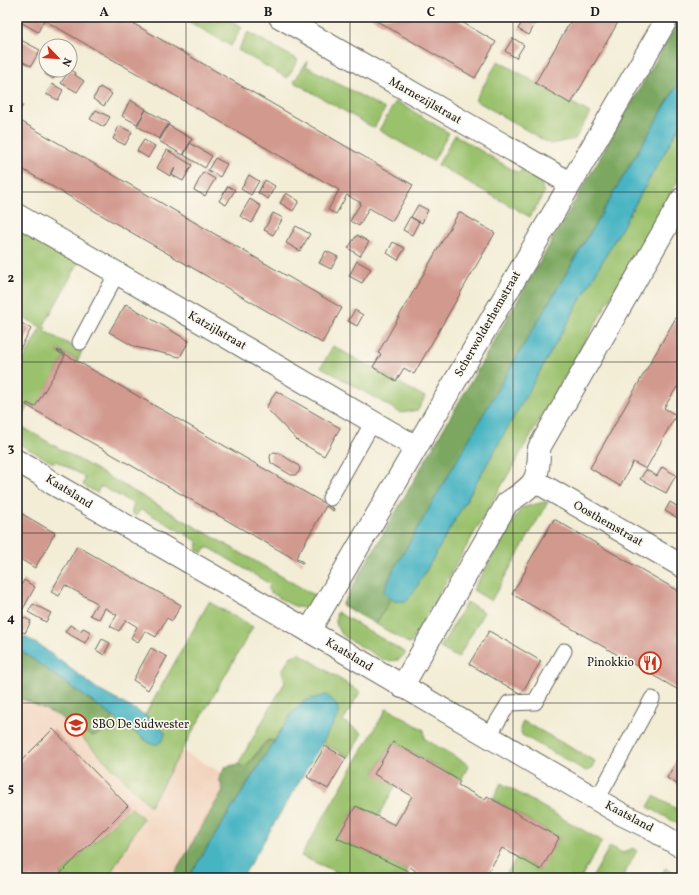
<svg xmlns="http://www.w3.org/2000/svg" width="699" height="895" font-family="Vollkorn,serif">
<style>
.built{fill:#f2d4be}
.green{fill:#9ac16c;stroke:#5b6e44}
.forest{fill:#7ba760;stroke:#4c623e}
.water{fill:#47b4c3;stroke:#326870}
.building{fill:#d2998f}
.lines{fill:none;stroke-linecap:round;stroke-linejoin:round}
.lane-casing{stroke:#67655d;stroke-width:17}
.street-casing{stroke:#67655d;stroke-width:24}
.lane{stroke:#fff;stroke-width:15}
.street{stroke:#fff;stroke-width:22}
.grid{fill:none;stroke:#1c1c1c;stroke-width:1;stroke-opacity:0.55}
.labels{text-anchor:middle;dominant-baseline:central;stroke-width:3.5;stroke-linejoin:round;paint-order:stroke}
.street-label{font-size:12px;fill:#1c1c1c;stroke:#fbf7ec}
.poi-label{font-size:12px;fill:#1c1c1c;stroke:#fbf7ec;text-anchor:end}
.neatline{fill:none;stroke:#1c1c1c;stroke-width:1.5}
.grid-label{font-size:13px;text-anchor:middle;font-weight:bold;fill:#1c1c1c}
</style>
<rect width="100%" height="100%" fill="#fbf7ec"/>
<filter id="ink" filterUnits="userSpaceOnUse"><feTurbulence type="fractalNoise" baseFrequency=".025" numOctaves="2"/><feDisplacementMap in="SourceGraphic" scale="8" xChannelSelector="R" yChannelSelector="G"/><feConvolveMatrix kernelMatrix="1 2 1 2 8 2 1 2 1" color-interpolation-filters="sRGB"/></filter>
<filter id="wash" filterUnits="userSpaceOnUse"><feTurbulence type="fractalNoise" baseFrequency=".012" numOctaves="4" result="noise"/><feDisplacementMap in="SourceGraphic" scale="16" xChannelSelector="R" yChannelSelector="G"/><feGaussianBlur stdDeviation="0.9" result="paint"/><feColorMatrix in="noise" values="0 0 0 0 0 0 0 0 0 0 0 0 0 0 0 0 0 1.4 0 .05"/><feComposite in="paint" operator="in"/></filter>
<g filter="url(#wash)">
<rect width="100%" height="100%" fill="#f3edd6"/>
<!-- built -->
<polygon class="built" points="17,660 253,790 204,878 17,878"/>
<!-- green -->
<g class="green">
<polygon points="181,17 224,17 242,27 231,46"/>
<polygon points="248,32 298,60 287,78 238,50"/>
<polygon points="307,61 306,66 385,109 374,128 294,82"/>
<polygon points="498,61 590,113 575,139 550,144 475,100"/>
<polygon points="396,101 449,133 433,161 379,130"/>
<polygon points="682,122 682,174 410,644 376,624 391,599 396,602 415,590"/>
<polygon points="455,135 516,172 532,169 539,176 544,193 530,217 438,165"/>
<polygon points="20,228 79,262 44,325 46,327 44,331 82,351 78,360 58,350 57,352 65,356 36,407 27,403 26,405 28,406 21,417 17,414 17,372 41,327 17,314 17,233"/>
<polygon points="333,346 425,397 418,410 401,413 321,367"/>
<path d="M 17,424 L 319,598 C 317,600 315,603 312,605 C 299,614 280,598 269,591 L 268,589 L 270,585 L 268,583 L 210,548 L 206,548 L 202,553 L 196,549 L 198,544 L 197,541 L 143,510 L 139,511 L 137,515 L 136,516 L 131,513 L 134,504 L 103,487 L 100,487 L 97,493 L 83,485 L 85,479 L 82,475 L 56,461 L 54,463 L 17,443 Z"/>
<polygon points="544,502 548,502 491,601 473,590 521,508"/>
<polygon points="209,602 253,627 150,806 68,724 93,736 105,732 113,717 151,744 160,726 145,715"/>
<polygon points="467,602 484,612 458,658 440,648"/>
<path d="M 337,612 L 406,653 L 399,660 L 386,661 L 345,637 C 337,631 334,622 337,612 Z"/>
<polygon points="299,653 360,692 343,721 362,733 349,757 322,743 338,716 292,713 274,741 268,740 264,743 245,768 238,764 285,682 282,671 290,657"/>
<polygon points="387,708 424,730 425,739 469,765 461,780 393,742 374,773 395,786 379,816 356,806 338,838 408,871 404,878 349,878 301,856"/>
<polygon points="523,721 595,761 591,769 586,771 522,735 520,729"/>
<polygon points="501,783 602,841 581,878 504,878 517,857 540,870 559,838 493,799"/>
<polygon points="654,796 682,812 682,826 648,807"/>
<polygon points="130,807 143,818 108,878 61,878 59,876"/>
<polygon points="610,846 623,853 633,848 637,851 622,878 592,878"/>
<polygon points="665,868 682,877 682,878 660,878"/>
</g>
<!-- forest -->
<g class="forest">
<polygon points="681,17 682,77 499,387 388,598 391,599 376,624 342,605"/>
<polygon points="17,648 113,717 105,732 93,736 68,724 61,717 25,700 17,699"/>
<polygon points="268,740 274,741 188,878 172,878 223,790 219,779 225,767 238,764 245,768"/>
</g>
<!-- water -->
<g class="water">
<path d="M 682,77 L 682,122 L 415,590 L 407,601 C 395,602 391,602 384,591 L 393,571 L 499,387 Z"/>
<path d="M 17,632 L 42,647 L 100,691 L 145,715 L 165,732 C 165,740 159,746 151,744 L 17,648 Z"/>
<path d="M 326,695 C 335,701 339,705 338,716 L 242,878 L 188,878 L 292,713 L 304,701 Z"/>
</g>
<g id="blocks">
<!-- building -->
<g class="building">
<polygon points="17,17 122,17 413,185 392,221 369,208 359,226 350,221 361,203 347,195 336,214 328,210 339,190 44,20 38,32 17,20"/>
<polygon points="370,17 453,17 496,42 475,78"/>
<polygon points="525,17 536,22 529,35 518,29"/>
<polygon points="573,17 621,17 571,104 535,83"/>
<polygon points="17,38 40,50 31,66 17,59"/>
<polygon points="513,38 524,45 516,58 505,51"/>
<polygon points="70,69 76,73 75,75 84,81 77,92 61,83"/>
<polygon points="47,70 59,70 53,79 45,74"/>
<polygon points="52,84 63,90 58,100 46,94"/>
<polygon points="100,87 112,94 104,106 93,99"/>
<polygon points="130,100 146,109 137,124 122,116"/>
<polygon points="17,101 23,105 17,116"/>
<polygon points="96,110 110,117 104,127 90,119"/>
<polygon points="146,110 169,123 159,139 137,126"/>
<polygon points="17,119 342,308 322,343 17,166"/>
<polygon points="168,125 192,139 183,155 159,141"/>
<polygon points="119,126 132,132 125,145 113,139"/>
<polygon points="144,140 155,146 148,158 137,151"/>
<polygon points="190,143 212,156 205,168 184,155"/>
<polygon points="167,150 192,165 183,181 172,175 176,166 170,176 157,168"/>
<polygon points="215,158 227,164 220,177 208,170"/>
<polygon points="203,172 215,179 205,196 194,190"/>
<polygon points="249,175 259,181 251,195 241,189"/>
<polygon points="265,180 275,186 268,199 258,193"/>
<polygon points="228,186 235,190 226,205 219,201"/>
<polygon points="286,193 299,201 293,211 280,203"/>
<polygon points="250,199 261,206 252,223 240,216"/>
<polygon points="418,205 428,210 422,223 411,217"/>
<polygon points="459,212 495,233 414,374 404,368 396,381 373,367 381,354 378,353"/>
<polygon points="273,213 283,218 273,235 264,230"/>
<polygon points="410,217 419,222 412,235 403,230"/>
<polygon points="296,226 310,234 300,251 286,243"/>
<polygon points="357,235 369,242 360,256 348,248"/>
<polygon points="393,242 405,248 398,260 387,253"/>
<polygon points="326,251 338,257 331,269 319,263"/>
<polygon points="357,261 371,269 362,283 349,276"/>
<polygon points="126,304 189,341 180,357 135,347 109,332"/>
<polygon points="682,307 682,389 677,387 664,408 676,415 646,469 633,462 620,486 590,468"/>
<polygon points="355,310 363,315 357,326 348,321"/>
<polygon points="17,320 31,329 18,352 17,351"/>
<polygon points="58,350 334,509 333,511 326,506 296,558 303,562 303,564 26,405 27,403 35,407 65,356 57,351"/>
<polygon points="276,391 340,428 324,456 298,441 266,408"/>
<polygon points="274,452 279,453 298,465 300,468 299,472 295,475 291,475 271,463 270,457 271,454"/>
<polygon points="662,467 676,475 666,493 640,479 646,470 657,476"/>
<polygon points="670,502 682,509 682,513 679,519 665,511"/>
<polygon points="17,511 55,533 35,568 17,557"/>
<polygon points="554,519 682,593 682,692 512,594 526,570 525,569"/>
<polygon points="77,546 181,605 172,621 167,618 156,637 145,631 138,642 131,638 137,627 136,626 126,620 119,631 110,626 117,615 105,608 99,619 90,615 97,603 65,585 59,596 51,592"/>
<polygon points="24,580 35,587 23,609 17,605 17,593"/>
<polygon points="33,604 51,613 46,622 28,612"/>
<polygon points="23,617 31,621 25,633 17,629"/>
<polygon points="70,625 81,631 83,628 91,632 85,643 65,632"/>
<polygon points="489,631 541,661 521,694 469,664"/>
<polygon points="102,639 110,643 104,655 96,650"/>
<polygon points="151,648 167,657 148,690 133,680"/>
<polygon points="53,729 128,806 56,878 17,878 17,765"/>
<polygon points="393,742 460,781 458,785 485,800 487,796 559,838 541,870 502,848 485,878 425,878 410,867 408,871 337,838 356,806 395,825 412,796 374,774"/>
<polygon points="325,746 346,758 328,789 307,777"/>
<polygon points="677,760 682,762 682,787 667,778"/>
</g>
</g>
</g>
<g filter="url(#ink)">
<use href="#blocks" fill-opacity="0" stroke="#67655d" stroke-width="1"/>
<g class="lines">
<!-- lane casing -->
<g class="lane-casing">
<g id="lane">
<polyline points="80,342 117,273"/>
<polyline points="330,498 373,422"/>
<polyline points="488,737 509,703 535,702 564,651"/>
<polyline points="597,800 652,699"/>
</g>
</g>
<!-- street casing -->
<g class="street-casing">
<g id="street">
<polyline points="280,17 570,183"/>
<polyline points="17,215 416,447"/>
<polyline points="17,461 40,474 52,483 309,631 623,815 650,828 682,847"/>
<polyline points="535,481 682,566"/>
<polyline points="309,631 668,17"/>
<path d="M 402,687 L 507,503 C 535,485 539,481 539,448 L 682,199"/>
</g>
</g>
<!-- lane -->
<use href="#lane" class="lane"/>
<!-- street -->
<use href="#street" class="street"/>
</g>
</g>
<!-- grid -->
<path class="grid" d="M 186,17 L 186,878M 350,17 L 350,878M 513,17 L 513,878M 17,192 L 682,192M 17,362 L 682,362M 17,533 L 682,533M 17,703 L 682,703"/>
<!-- icons -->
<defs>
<g id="restaurant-ring" transform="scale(1.15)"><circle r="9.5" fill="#fbf7ec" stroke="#c8321e" stroke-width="1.5"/><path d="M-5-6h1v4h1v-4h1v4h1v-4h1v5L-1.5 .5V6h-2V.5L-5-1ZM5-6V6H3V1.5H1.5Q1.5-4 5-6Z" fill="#c8321e"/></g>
<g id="school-ring" transform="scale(1.15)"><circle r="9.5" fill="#fbf7ec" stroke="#c8321e" stroke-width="1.5"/><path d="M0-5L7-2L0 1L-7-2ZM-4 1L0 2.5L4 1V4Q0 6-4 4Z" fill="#c8321e"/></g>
</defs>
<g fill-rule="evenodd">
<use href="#restaurant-ring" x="650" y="663"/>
<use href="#school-ring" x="76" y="725"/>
</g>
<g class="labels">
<!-- street labels -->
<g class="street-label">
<text transform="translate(425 101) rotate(30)">Marnezijlstraat</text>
<text transform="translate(488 324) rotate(-60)">Scherwolderhemstraat</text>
<text transform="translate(217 331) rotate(30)">Katzijlstraat</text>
<text transform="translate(69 492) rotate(32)">Kaatsland</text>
<text transform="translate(608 524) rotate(30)">Oosthemstraat</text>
<text transform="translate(349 655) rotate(31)">Kaatsland</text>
<text transform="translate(629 817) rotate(28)">Kaatsland</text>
</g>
<!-- poi labels -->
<g class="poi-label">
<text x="634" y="663">Pinokkio</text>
<text x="92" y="725" text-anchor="start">SBO De Súdwester</text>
</g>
</g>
<!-- margin -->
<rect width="699" height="895" fill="none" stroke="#fbf7ec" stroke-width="44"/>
<!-- north arrow -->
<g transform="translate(58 58) rotate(115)"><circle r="19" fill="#fbf7ec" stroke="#a29f99"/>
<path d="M0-3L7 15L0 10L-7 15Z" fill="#c8321e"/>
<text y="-6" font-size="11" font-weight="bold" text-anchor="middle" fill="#1c1c1c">N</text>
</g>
<rect x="22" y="22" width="655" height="851" class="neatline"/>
<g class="grid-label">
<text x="104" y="16">A</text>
<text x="268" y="16">B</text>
<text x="431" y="16">C</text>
<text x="595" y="16">D</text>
<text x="11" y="112">1</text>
<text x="11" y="282">2</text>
<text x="11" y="452">3</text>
<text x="11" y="622">4</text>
<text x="11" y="792">5</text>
</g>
</svg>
